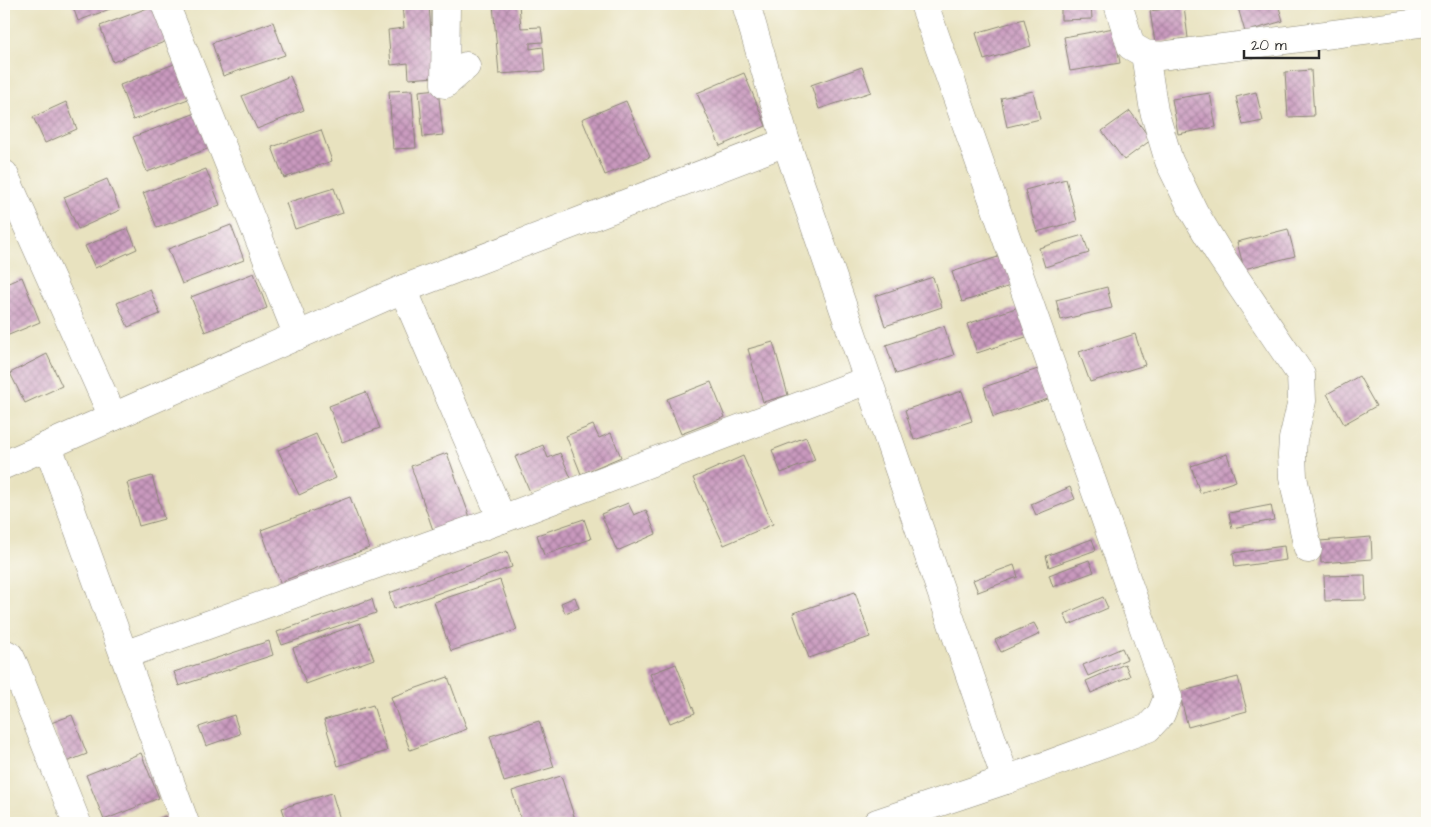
<svg xmlns="http://www.w3.org/2000/svg" width="1431" height="827" font-family="'Architects Daughter',sans-serif">
<style>
.building{fill:url(#building-cross-hatch)}
.lines{fill:none;stroke-linecap:round;stroke-linejoin:round}
.street-casing{stroke:#8a8675;stroke-width:29}
.street{stroke:#fff;stroke-width:28}
</style>
<defs>
<pattern id="building-cross-hatch" width="8" height="8" patternUnits="userSpaceOnUse" patternTransform="scale(1.25)"><rect width="8" height="8" fill="#c999be"/><path d="M0 0l8 8M0 8l8-8" fill="none" stroke="#a37d9b"/></pattern>
</defs>
<rect width="100%" height="100%" fill="#fdfcf7"/>
<filter id="ink" filterUnits="userSpaceOnUse"><feTurbulence type="fractalNoise" baseFrequency=".02" numOctaves="2"/><feDisplacementMap in="SourceGraphic" scale="10" xChannelSelector="R" yChannelSelector="G"/><feConvolveMatrix kernelMatrix="1 2 1 2 8 2 1 2 1" color-interpolation-filters="sRGB"/></filter>
<filter id="wash" filterUnits="userSpaceOnUse"><feTurbulence type="fractalNoise" baseFrequency=".0096" numOctaves="4" result="noise"/><feDisplacementMap in="SourceGraphic" scale="20" xChannelSelector="R" yChannelSelector="G"/><feGaussianBlur stdDeviation="1.12" result="paint"/><feColorMatrix in="noise" values="0 0 0 0 0 0 0 0 0 0 0 0 0 0 0 0 0 1.4 0 .05"/><feComposite in="paint" operator="in"/></filter>
<g filter="url(#wash)">
<rect width="100%" height="100%" fill="#e8e2bf"/>
<g id="blocks">
<!-- building -->
<g class="building">
<polygon points="72,4 123,4 78,21"/>
<polygon points="158,4 177,37 113,62 100,26"/>
<polygon points="402,4 429,4 434,77 409,79 408,63 391,65 388,30 404,28"/>
<polygon points="493,4 519,4 521,28 541,27 543,42 530,43 530,49 543,47 545,71 499,74"/>
<polygon points="1061,4 1091,4 1092,19 1061,20"/>
<polygon points="1237,4 1278,4 1283,21 1245,32"/>
<polygon points="1184,6 1188,38 1155,43 1150,11"/>
<polygon points="1024,19 1031,46 984,60 976,33"/>
<polygon points="273,22 285,55 223,76 212,43"/>
<polygon points="1114,28 1120,63 1070,71 1064,37"/>
<polygon points="182,61 196,96 133,120 120,85"/>
<polygon points="862,67 871,92 819,109 811,85"/>
<polygon points="1311,70 1314,116 1288,117 1285,72"/>
<polygon points="744,73 766,126 720,146 697,93"/>
<polygon points="290,76 304,110 257,129 242,96"/>
<polygon points="438,89 443,135 423,137 419,91"/>
<polygon points="412,90 416,148 393,149 389,91"/>
<polygon points="1033,91 1040,119 1007,127 1001,98"/>
<polygon points="1256,92 1263,121 1243,125 1236,97"/>
<polygon points="1210,93 1216,127 1178,134 1172,99"/>
<polygon points="626,101 650,157 605,175 582,119"/>
<polygon points="66,102 77,129 45,143 33,117"/>
<polygon points="1130,111 1151,140 1124,160 1102,131"/>
<polygon points="196,113 210,148 147,172 133,137"/>
<polygon points="321,130 332,161 284,178 272,147"/>
<polygon points="206,169 220,205 157,228 143,193"/>
<polygon points="107,179 120,210 78,229 64,197"/>
<polygon points="1066,179 1077,221 1037,232 1025,190"/>
<polygon points="334,188 343,213 295,229 286,203"/>
<polygon points="231,225 244,260 182,284 168,249"/>
<polygon points="128,228 137,249 95,268 85,246"/>
<polygon points="1288,229 1295,256 1244,269 1237,242"/>
<polygon points="1083,235 1089,253 1045,267 1039,248"/>
<polygon points="1010,253 1019,283 962,302 952,272"/>
<polygon points="254,273 267,308 205,332 191,297"/>
<polygon points="22,277 40,322 4,337 4,285"/>
<polygon points="933,277 942,307 885,326 875,296"/>
<polygon points="1107,287 1112,308 1061,320 1056,300"/>
<polygon points="150,289 160,314 128,327 117,303"/>
<polygon points="1025,305 1035,334 977,353 967,324"/>
<polygon points="944,326 954,355 896,374 886,345"/>
<polygon points="1135,334 1145,365 1090,382 1079,352"/>
<polygon points="773,342 788,395 763,402 748,349"/>
<polygon points="47,354 62,386 25,403 10,373"/>
<polygon points="1041,368 1051,398 993,417 984,387"/>
<polygon points="1359,376 1376,406 1344,424 1327,394"/>
<polygon points="711,382 725,417 681,434 667,399"/>
<polygon points="962,391 972,421 914,440 905,410"/>
<polygon points="366,392 380,428 342,442 329,406"/>
<polygon points="593,425 599,438 611,433 621,457 581,474 566,436"/>
<polygon points="316,434 336,478 299,495 278,450"/>
<polygon points="806,437 815,460 781,473 772,450"/>
<polygon points="543,445 548,458 560,453 571,478 531,494 515,457"/>
<polygon points="447,453 471,520 434,533 411,466"/>
<polygon points="1227,454 1236,481 1200,493 1191,466"/>
<polygon points="743,456 773,524 724,545 693,478"/>
<polygon points="152,476 164,519 139,526 127,483"/>
<polygon points="1070,487 1075,499 1036,515 1031,504"/>
<polygon points="350,497 369,548 280,582 261,530"/>
<polygon points="628,503 634,515 646,510 656,534 617,551 601,514"/>
<polygon points="1271,505 1274,520 1232,528 1229,513"/>
<polygon points="584,519 591,539 544,555 537,535"/>
<polygon points="1371,537 1372,559 1321,563 1320,541"/>
<polygon points="1092,539 1096,550 1049,567 1046,556"/>
<polygon points="1284,546 1286,560 1235,567 1233,553"/>
<polygon points="507,551 512,567 394,609 389,593"/>
<polygon points="1089,560 1094,572 1053,587 1049,575"/>
<polygon points="1014,565 1018,577 978,592 973,580"/>
<polygon points="1365,575 1366,600 1325,601 1324,576"/>
<polygon points="500,580 517,630 451,651 434,602"/>
<polygon points="855,592 870,637 809,658 793,613"/>
<polygon points="575,597 579,608 565,613 561,603"/>
<polygon points="1103,597 1108,608 1069,625 1064,614"/>
<polygon points="372,599 376,613 282,645 277,632"/>
<polygon points="360,623 374,659 306,684 293,648"/>
<polygon points="1034,623 1040,634 1001,652 995,640"/>
<polygon points="269,641 273,655 179,686 174,672"/>
<polygon points="1122,648 1127,659 1088,676 1083,665"/>
<polygon points="676,664 695,713 670,723 650,674"/>
<polygon points="1125,664 1130,676 1091,693 1086,681"/>
<polygon points="448,677 467,729 410,750 391,697"/>
<polygon points="1238,677 1247,711 1188,727 1179,692"/>
<polygon points="373,705 387,751 338,766 324,720"/>
<polygon points="72,715 87,754 66,762 51,723"/>
<polygon points="234,715 240,734 206,746 199,727"/>
<polygon points="539,721 554,767 504,782 490,736"/>
<polygon points="141,753 159,798 104,820 86,775"/>
<polygon points="561,776 576,822 522,823 512,791"/>
<polygon points="332,793 341,823 287,823 282,808"/>
<polygon points="165,816 168,823 148,823"/>
</g>
</g>
</g>
<g filter="url(#ink)">
<use href="#blocks" fill-opacity="0" stroke="#8a8675" stroke-width="1"/>
<g class="lines">
<!-- street casing -->
<g class="street-casing">
<g id="street">
<polyline points="165,4 298,336"/>
<polyline points="446,4 445,84 466,66"/>
<polyline points="1118,4 1131,46 1145,54 1160,56 1427,22"/>
<polyline points="1145,54 1154,111 1169,161 1194,212 1220,255 1301,375 1302,401 1293,439 1292,455 1293,477 1308,549"/>
<polyline points="786,142 1006,780"/>
<polyline points="4,174 113,417"/>
<polyline points="403,289 502,519"/>
<polyline points="48,446 185,823"/>
<polyline points="4,465 403,289 786,142 746,4"/>
<polyline points="4,653 10,656 15,667 77,823"/>
<polyline points="124,655 502,519 868,380"/>
<polyline points="877,823 1006,780 1148,728 1161,714 1168,697 924,4"/>
</g>
</g>
<!-- street -->
<use href="#street" class="street"/>
</g>
</g>
<!-- margin -->
<rect width="1431" height="827" fill="none" stroke="#fdfcf7" stroke-width="20"/>
<!-- scale -->
<path d="M1244 50v8h75v-8" fill="none" stroke="#2b2b2b" stroke-width="2.5"/>
<text x="1251" y="50" font-size="15" fill="#2b2b2b" stroke="#fdfcf7" stroke-width="4" paint-order="stroke">20 m</text>
</svg>
